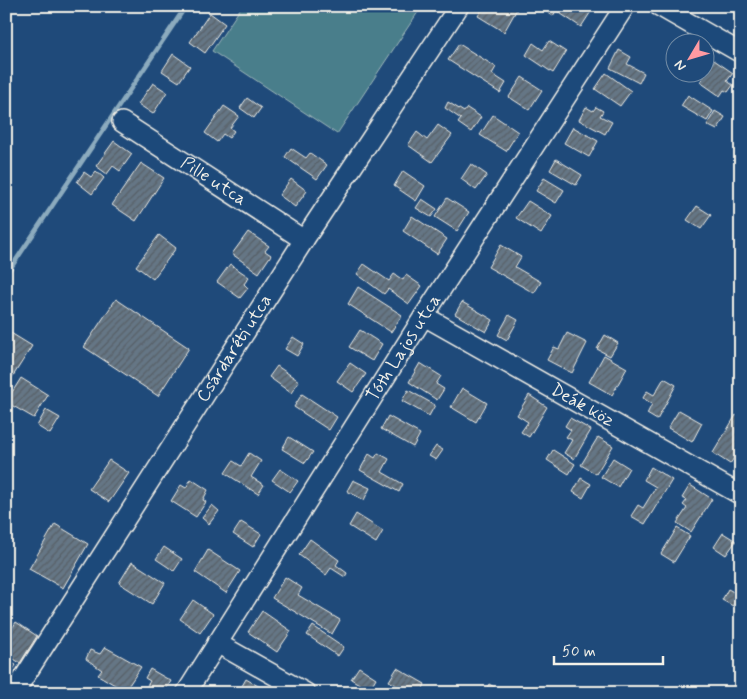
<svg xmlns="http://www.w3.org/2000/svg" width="747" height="699" font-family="Mynerve,sans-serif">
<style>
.park{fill:#4a7e8b;stroke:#9fb8ba}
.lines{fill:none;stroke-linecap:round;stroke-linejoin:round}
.stream{stroke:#8cabbe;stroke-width:4.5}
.building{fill:url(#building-hatch);stroke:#f4f1e8}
.minor-casing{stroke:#f4f1e8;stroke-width:22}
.minor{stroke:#1f4a7a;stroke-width:19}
.labels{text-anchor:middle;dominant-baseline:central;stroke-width:4;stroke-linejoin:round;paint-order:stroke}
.street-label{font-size:18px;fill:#f4f1e8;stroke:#1f4a7a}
</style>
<defs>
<pattern id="building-hatch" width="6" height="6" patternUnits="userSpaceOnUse" patternTransform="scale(1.25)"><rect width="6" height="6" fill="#657685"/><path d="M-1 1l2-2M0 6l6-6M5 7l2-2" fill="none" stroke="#575f66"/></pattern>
</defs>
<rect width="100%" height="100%" fill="#1f4a7a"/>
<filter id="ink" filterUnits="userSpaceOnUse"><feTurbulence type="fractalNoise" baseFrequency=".02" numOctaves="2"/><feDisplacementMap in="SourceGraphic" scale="10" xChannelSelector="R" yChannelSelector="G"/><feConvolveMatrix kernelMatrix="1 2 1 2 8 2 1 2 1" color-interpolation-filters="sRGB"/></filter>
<g filter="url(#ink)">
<!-- park -->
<polygon class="park" points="242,6 422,6 337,134 212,51"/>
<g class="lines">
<!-- stream -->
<polyline class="stream" points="6,275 186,6"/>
</g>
<!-- building -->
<g class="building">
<polygon points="484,6 512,6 517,9 504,32 478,16"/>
<polygon points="538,6 559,6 553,16"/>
<polygon points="561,6 585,6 592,10 581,27 558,12"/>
<polygon points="210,13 225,24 205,53 190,42"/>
<polygon points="549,41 566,52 553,73 526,55 533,43 543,50"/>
<polygon points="459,44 496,67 492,74 506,83 500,93 448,60"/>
<polygon points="619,50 631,57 627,64 644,73 639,83 610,68"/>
<polygon points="173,54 190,66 179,82 162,71"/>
<polygon points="714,60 733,73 727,81 733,85 728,92 724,90 720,96 700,82"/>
<polygon points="606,73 631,91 620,106 595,89"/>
<polygon points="522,77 542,90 529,110 509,97"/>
<polygon points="153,83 167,92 153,114 138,104"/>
<polygon points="688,95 713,111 707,121 681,106"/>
<polygon points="247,98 261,108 254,118 240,108"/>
<polygon points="448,102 464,112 467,108 481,117 471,132 458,123 461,119 445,108"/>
<polygon points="224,106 239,116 230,128 234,131 229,138 223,134 217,142 205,133"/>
<polygon points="586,107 593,111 596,107 603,111 600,116 612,122 605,134 579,120"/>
<polygon points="715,111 725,117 717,130 707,125"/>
<polygon points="493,115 518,132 506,151 480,135"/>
<polygon points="438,125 452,135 432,162 408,145 417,132 427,140"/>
<polygon points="573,127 598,141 589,157 564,143"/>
<polygon points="114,141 132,154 120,171 113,166 107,174 96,166"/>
<polygon points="291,148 306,158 310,153 327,165 317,179 285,157"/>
<polygon points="556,159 582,175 576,185 550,170"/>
<polygon points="141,163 164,178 136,221 112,205"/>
<polygon points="471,164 487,175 476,190 461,179"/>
<polygon points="96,171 104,178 92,194 77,182 84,172 91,177"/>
<polygon points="403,171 425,186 416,201 394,186"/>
<polygon points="544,178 564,190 556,203 536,191"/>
<polygon points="291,179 307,191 295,207 279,195"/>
<polygon points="447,198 469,212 457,231 435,217"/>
<polygon points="422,199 437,209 431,217 416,208"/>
<polygon points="528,201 552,216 541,234 516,218"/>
<polygon points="697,206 711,215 701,229 687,220"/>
<polygon points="412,216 447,239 437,254 403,231"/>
<polygon points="248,232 269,246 265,251 271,255 259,273 232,254"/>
<polygon points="159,235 176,248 153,279 136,266"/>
<polygon points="501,245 521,257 515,267 541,282 534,293 488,267"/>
<polygon points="230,264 249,277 244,284 248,288 240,298 217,282"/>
<polygon points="364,264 389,281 394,274 403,280 406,275 422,286 409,304 388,289 384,294 357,274"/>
<polygon points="358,287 402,315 391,332 348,304"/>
<polygon points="116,299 189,348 158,396 84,347"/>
<polygon points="462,302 493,320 486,332 455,314"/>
<polygon points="509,315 518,320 507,340 498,335"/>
<polygon points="6,330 32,346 6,387"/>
<polygon points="360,330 382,344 372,361 349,347"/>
<polygon points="567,333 587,343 572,373 547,360 554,347 559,349"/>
<polygon points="605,335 618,343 610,356 597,349"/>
<polygon points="293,337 304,344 297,356 285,349"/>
<polygon points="604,355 627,368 612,395 589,382"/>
<polygon points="350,363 366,374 353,392 337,381"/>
<polygon points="420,363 441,376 436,384 444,389 437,400 409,382"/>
<polygon points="277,366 299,381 291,393 269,377"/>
<polygon points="21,378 48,395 34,418 6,402"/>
<polygon points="664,378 676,385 657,420 647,414 652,404 643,398 647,391 654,395"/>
<polygon points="462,388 487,403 476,422 451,407"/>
<polygon points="408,390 435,405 429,416 402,401"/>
<polygon points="302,394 337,417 329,430 294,407"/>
<polygon points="529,395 547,407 529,437 521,432 528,422 517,415"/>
<polygon points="46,410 60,418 50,434 37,426"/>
<polygon points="679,410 702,423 692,442 668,428"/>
<polygon points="736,415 741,418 741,447 730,464 713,453"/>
<polygon points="388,416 420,434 413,447 381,429"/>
<polygon points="570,418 591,430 574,459 564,453 572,440 566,437 571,430 565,426"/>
<polygon points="289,437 313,452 305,463 282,449"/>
<polygon points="598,437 613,446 596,474 581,465"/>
<polygon points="436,446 443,450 436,460 429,456"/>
<polygon points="553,450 575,464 569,474 547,460"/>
<polygon points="249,453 261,461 251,477 264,485 258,494 225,473 233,461 241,466"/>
<polygon points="378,453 389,459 382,472 403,484 399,492 360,470 369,454 375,458"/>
<polygon points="613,458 629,468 618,487 601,477"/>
<polygon points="109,460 129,473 109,502 89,489"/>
<polygon points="651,467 672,480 645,524 631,516 638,505 643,508 656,487 644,480"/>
<polygon points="280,469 298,481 290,492 272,480"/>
<polygon points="581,478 591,484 583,498 573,492"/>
<polygon points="191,479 208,490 203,500 206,502 196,517 171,501 181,485 186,488"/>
<polygon points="353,480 370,488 364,500 347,491"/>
<polygon points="690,485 712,499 691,532 677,523 687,508 683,505 687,500 682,498"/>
<polygon points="212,505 219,511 209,524 202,518"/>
<polygon points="356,514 383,531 376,543 349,526"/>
<polygon points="241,522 261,534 253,547 233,534"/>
<polygon points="55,524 88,544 63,588 29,569"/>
<polygon points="677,528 690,536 674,562 661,554"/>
<polygon points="723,533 736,541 726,555 714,547"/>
<polygon points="310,539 339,560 336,565 347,573 345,577 331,568 326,575 299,555"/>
<polygon points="164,547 182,559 174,571 156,559"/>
<polygon points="208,550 240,571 226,593 195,572"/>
<polygon points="132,562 165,583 152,604 119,583"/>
<polygon points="285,577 302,588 298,595 340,620 332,634 272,598"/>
<polygon points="728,589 739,595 733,606 722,600"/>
<polygon points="193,600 213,614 200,633 180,619"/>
<polygon points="262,611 291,631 277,652 248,632"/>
<polygon points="16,622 37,636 20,663 6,654 6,638"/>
<polygon points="313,626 344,647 338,656 307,635"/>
<polygon points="105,647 141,667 125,691 98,675 102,670 86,659 90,650 100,654"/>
<polygon points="6,660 16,665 6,681"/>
<polygon points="359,667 376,678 369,690 351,679"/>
<polygon points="397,668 425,684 421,693 410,693 389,681"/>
<polygon points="150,669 171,681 164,693 143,693 150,681 145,678"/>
<polygon points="246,679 265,690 263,693 238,693"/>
<polygon points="489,684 503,692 503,693 484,693"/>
</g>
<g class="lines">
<!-- minor casing -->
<g class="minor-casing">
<g id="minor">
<polyline points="659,6 741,53"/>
<path id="s1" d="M 122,122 L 304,240"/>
<path id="s2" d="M 424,316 L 741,495"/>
<polyline points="217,643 306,693"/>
<path id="s3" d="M 14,693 L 304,240 L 459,6"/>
<path id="s4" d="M 186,693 L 424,316 L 625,6"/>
</g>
</g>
<!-- minor -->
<use href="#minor" class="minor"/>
</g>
</g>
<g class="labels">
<!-- street labels -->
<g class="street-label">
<text stroke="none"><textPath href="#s1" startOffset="109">Pille utca</textPath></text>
<text stroke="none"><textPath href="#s3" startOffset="409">Csárdaréti utca</textPath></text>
<text stroke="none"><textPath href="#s4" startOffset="408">Tóth Lajos utca</textPath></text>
<text stroke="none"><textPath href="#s2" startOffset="182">Deák köz</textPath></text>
</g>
</g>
<!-- margin -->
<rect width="747" height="699" fill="none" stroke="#1f4a7a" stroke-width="25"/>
<rect x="12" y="12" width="722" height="674" fill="none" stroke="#f4f1e8" stroke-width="2" filter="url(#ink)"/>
<!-- north arrow -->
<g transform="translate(690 58) rotate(232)"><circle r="24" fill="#1f4a7a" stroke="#748da6"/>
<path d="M0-4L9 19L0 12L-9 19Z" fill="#ff9aa2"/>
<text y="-8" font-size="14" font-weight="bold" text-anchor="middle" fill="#f4f1e8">N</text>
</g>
<!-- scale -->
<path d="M554 656v8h109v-8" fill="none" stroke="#f4f1e8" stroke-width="2.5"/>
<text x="562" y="656" font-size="15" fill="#f4f1e8" stroke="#1f4a7a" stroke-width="4" paint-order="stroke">50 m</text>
</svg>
